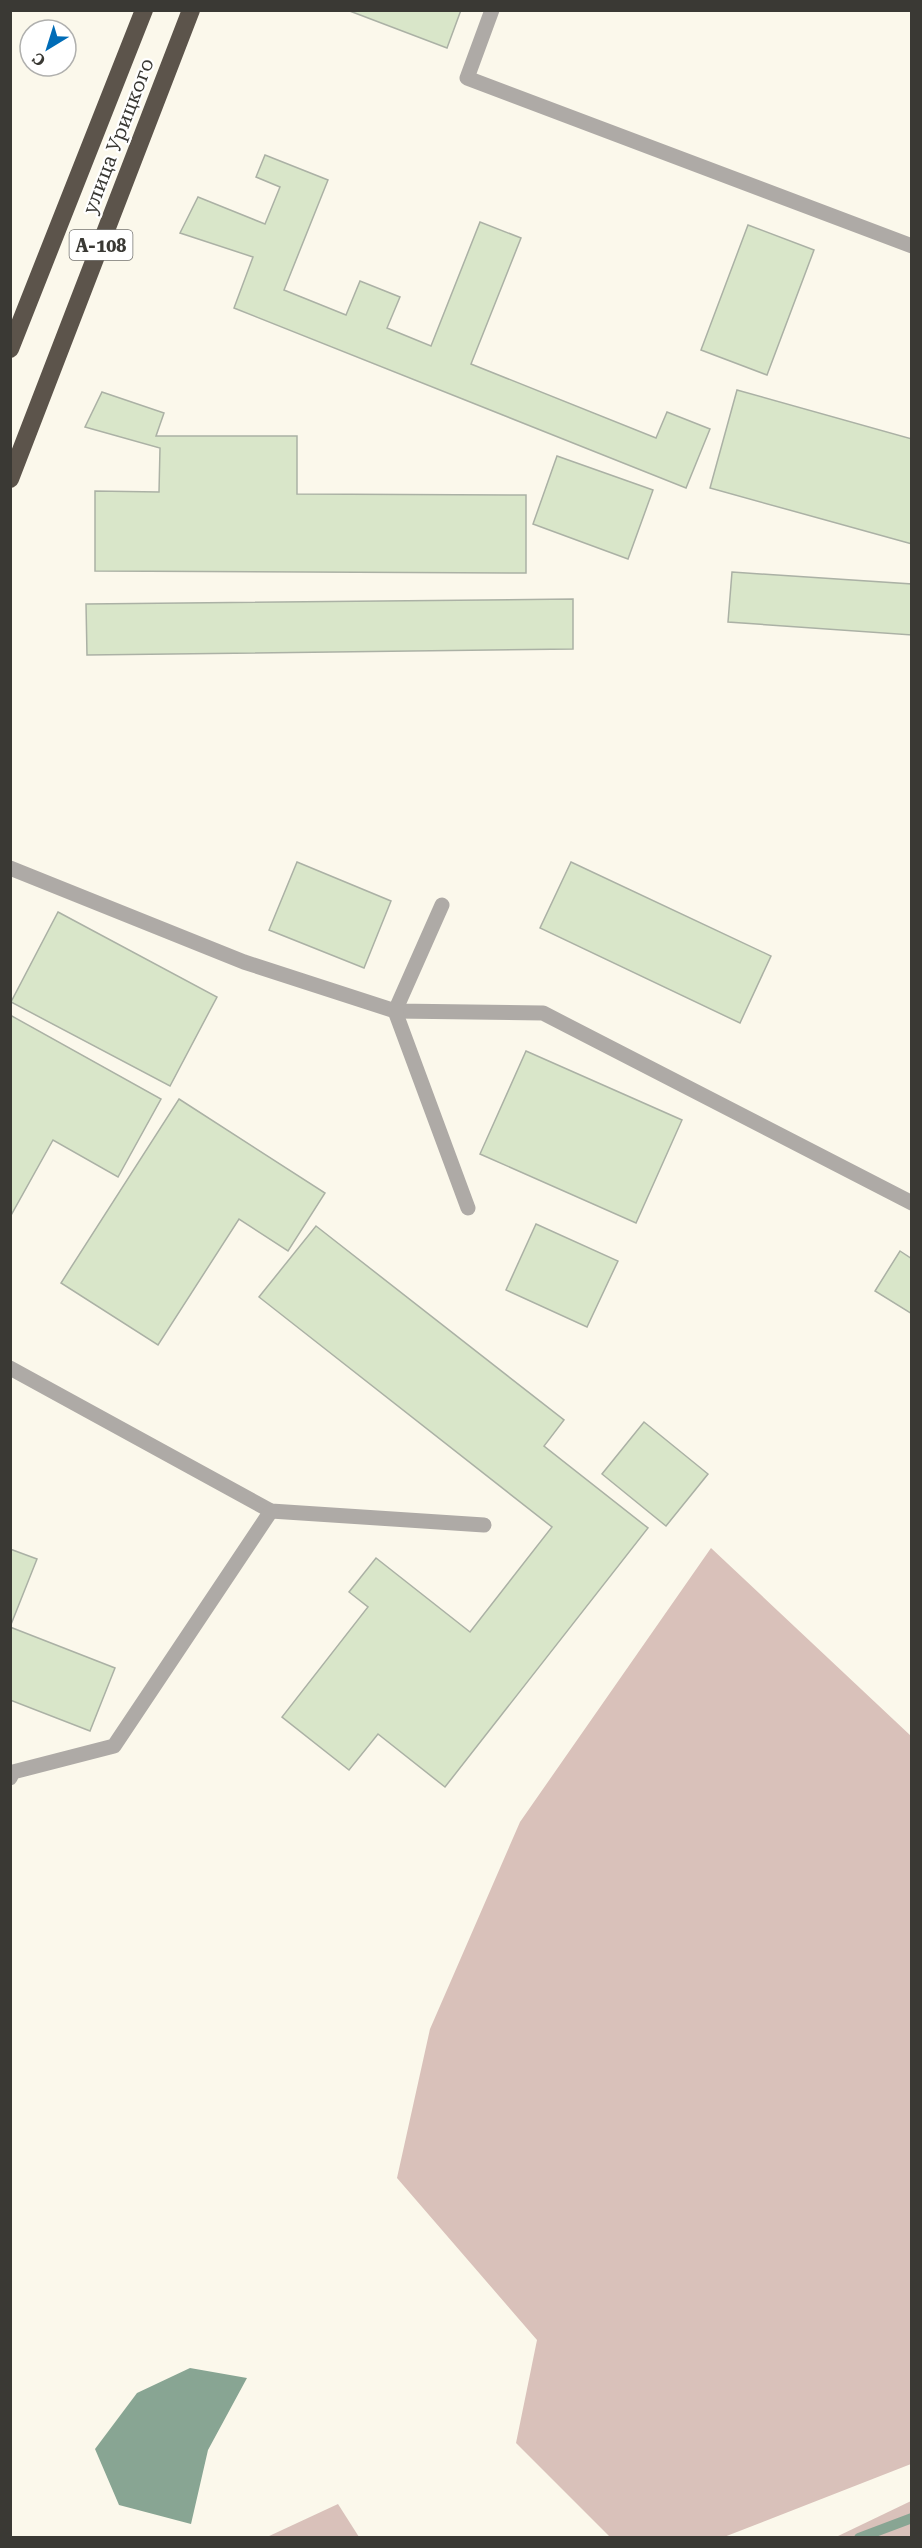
<svg xmlns="http://www.w3.org/2000/svg" width="922" height="2548" font-family="'Roboto Serif',serif">
<style>
.green{fill:#d9c1ba}
.water{fill:#88a593}
.lines{fill:none;stroke-linecap:round;stroke-linejoin:round}
.stream{stroke:#88a593;stroke-width:10}
.building{fill:#d9e6c9;stroke:#abb1a5;stroke-width:1.5}
.minor{stroke:#aeaaa6;stroke-width:15}
.highway{stroke:#5c544b;stroke-width:18}
.labels{text-anchor:middle;dominant-baseline:central;stroke-width:4.5;stroke-linejoin:round;paint-order:stroke}
.shield{fill:#fff;stroke:#757471;stroke-width:1.5}
.shield-label{font-size:18px;font-weight:bold;fill:#3a3934}
.street-label{font-size:20px;fill:#3a3934;stroke:#fff}
</style>
<rect width="100%" height="100%" fill="#fbf8eb"/>
<!-- green -->
<g class="green">
<polygon points="711,1548 911,1736 911,2464 724,2537 610,2537 516,2443 537,2340 397,2178 430,2029 520,1822"/>
<polygon points="911,2501 911,2537 836,2537"/>
<polygon points="338,2504 359,2537 267,2537"/>
</g>
<!-- water -->
<polygon class="water" points="190,2368 247,2378 208,2450 191,2524 119,2505 95,2449 137,2393"/>
<g class="lines">
<!-- stream -->
<polyline class="stream" points="859,2538 912,2518"/>
</g>
<!-- building -->
<g class="building">
<polygon points="347,10 461,10 447,48"/>
<polygon points="265,155 328,180 284,290 346,315 360,281 400,297 387,328 431,346 480,222 521,238 471,364 656,438 667,412 710,429 686,488 234,308 253,257 180,233 198,197 265,224 280,187 256,177"/>
<polygon points="748,225 814,250 767,375 701,350"/>
<polygon points="737,390 912,439 912,544 710,488"/>
<polygon points="102,392 164,413 156,436 297,436 297,494 526,495 526,573 95,571 95,491 159,492 160,448 85,427"/>
<polygon points="557,456 653,490 628,559 533,524"/>
<polygon points="732,572 912,584 912,635 728,622"/>
<polygon points="573,599 573,649 87,655 86,604"/>
<polygon points="297,862 391,901 364,968 269,930"/>
<polygon points="571,862 771,956 740,1023 540,928"/>
<polygon points="58,912 217,997 170,1086 11,1002"/>
<polygon points="10,1015 161,1099 118,1177 53,1140 10,1217"/>
<polygon points="526,1051 682,1120 636,1223 480,1154"/>
<polygon points="179,1099 325,1193 288,1251 239,1219 158,1345 61,1283"/>
<polygon points="536,1224 618,1261 587,1327 506,1290"/>
<polygon points="316,1226 564,1420 544,1446 648,1528 445,1787 378,1734 349,1770 282,1717 368,1607 349,1592 376,1558 470,1632 552,1527 259,1297"/>
<polygon points="900,1251 912,1259 912,1314 875,1291"/>
<polygon points="644,1422 708,1474 666,1526 602,1474"/>
<polygon points="10,1549 37,1559 10,1627"/>
<polygon points="10,1627 115,1668 90,1731 10,1700"/>
</g>
<g class="lines">
<!-- minor -->
<g class="minor">
<polyline points="492,10 467,78 912,246"/>
<polyline points="10,868 244,962 395,1011 543,1013 912,1203"/>
<polyline points="442,905 395,1011 468,1208"/>
<polyline points="10,1368 271,1511 484,1525"/>
<polyline points="10,1778 13,1772 114,1746 271,1511"/>
</g>
<!-- highway -->
<g class="highway">
<polyline points="10,349 144,10"/>
<polyline points="10,479 191,10"/>
</g>
</g>
<g class="labels">
<!-- shield labels -->
<rect class="shield" x="69.5" y="230" width="63" height="30" rx="4.5"/>
<g class="shield-label">
<text x="101" y="245">А-108</text>
</g>
<!-- street labels -->
<g class="street-label">
<text transform="translate(118 136) rotate(-69)">улица Урицкого</text>
</g>
</g>
<!-- border -->
<rect width="922" height="2548" fill="none" stroke="#3a3934" stroke-width="24"/>
<!-- north arrow -->
<g transform="translate(48 48) rotate(218)"><circle r="28" fill="#ffffff" stroke="#b0b0ae" stroke-width="1.5"/>
<path d="M0-4.5L10 22L0 15L-10 22Z" fill="#006cb7"/>
<text y="-9" font-size="16" font-weight="bold" text-anchor="middle" fill="#3a3934">С</text>
</g>
</svg>
